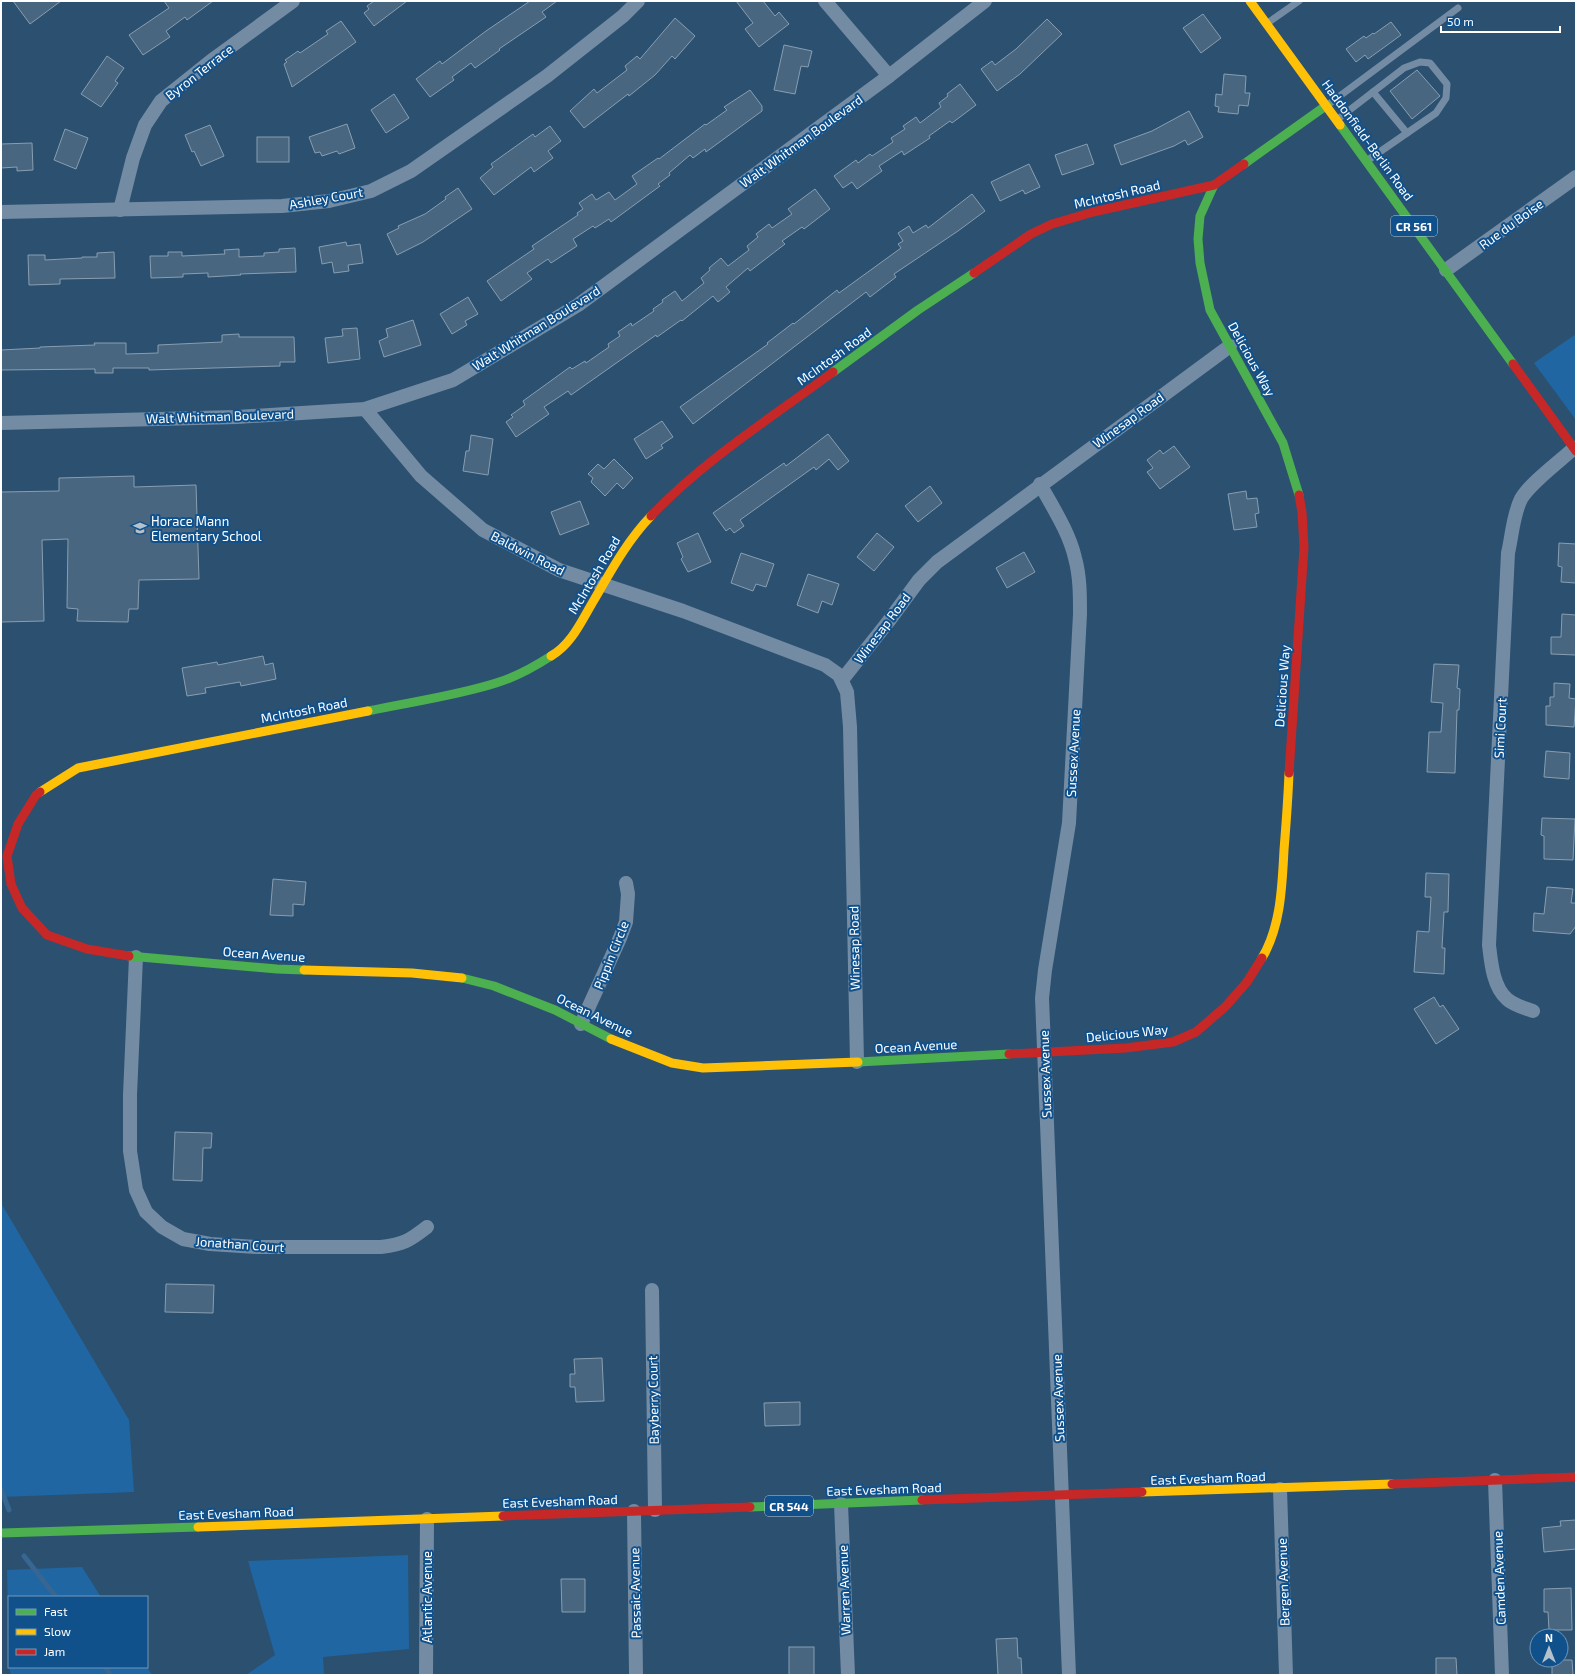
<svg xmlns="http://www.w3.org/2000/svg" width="1577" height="1676" font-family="'Exo 2',sans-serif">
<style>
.green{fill:#2066a2}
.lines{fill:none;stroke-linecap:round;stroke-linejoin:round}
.stream{stroke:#366691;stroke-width:5}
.building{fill:#496680;stroke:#879eb2}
.lane{stroke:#738ca4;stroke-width:7}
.street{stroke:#738ca4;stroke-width:14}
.fast{stroke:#4caf50;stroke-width:9}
.slow{stroke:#ffc107;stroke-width:9}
.jam{stroke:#c62828;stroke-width:9}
.labels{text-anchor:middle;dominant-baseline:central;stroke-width:4;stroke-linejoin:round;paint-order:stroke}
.shield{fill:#10518c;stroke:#b7cbdc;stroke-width:1}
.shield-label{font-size:12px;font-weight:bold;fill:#fff}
.street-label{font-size:13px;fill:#fff;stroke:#10518c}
.poi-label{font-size:13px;fill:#fff;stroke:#10518c;text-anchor:start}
</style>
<rect width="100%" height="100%" fill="#2c5070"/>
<!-- green -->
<g class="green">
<polygon points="1576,334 1576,420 1534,363"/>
<polygon points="1,1203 129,1420 134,1492 1,1497"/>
<polygon points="408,1555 409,1649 323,1657 324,1675 246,1675 275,1655 248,1561"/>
<polygon points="82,1567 101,1597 9,1597 9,1659 7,1570"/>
<polygon points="9,1667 147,1667 152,1675 11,1675"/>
</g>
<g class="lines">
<!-- stream -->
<g class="stream">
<polyline points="1,1489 9,1510"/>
<polyline points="24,1556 56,1597"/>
<polyline points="105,1667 111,1675"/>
</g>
</g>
<!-- building -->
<g class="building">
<polygon points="13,1 61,1 30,24"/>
<polygon points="164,1 213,1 187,20 185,17 166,31 170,37 143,55 129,35 169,8"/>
<polygon points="374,1 407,1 374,26 364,13 369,9 367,6"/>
<polygon points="530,1 557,1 542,12 546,17 499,49 500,50 475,68 471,63 452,77 454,80 430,97 416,79 440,61 442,64 486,31"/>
<polygon points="736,1 763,1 775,16 779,12 789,24 759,47 745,29 753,23"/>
<polygon points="1203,14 1221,38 1201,53 1183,28"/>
<polygon points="675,18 695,36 675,59 672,56 655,75 629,96 628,94 584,128 570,111 594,89 597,93 627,70 625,66 637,56 640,59"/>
<polygon points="1047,19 1062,34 1020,74 997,91 981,69 992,61 995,65 1016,49"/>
<polygon points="341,21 356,42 292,87 284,64 287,62 285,60 298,51 300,53 328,34 326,31"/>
<polygon points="1391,22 1401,35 1368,59 1365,55 1356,62 1346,49 1364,36 1366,38 1373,33 1374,34"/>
<polygon points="784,45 812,51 808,67 801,66 795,94 774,90"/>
<polygon points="107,56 124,68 115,81 118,83 101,107 81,94"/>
<polygon points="1417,70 1440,96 1412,119 1390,91"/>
<polygon points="1224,74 1246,76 1245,93 1250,93 1248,106 1239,105 1238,114 1218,112 1219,107 1215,106 1216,94 1222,95"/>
<polygon points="960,84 976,105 952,123 950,121 929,136 930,138 904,155 902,151 879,166 882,171 857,189 852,182 843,188 834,176 856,160 858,163 870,154 872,156 893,142 891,138 905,129 903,126 916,117 920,123 941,107 939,103 948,96 947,94"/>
<polygon points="750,90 762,106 762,111 706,152 705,149 693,158 690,155 669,173 670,175 658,184 660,186 611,222 609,219 595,228 593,226 573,239 577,246 551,263 548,259 527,273 532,279 501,301 487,281 534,249 532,246 578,215 577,213 583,209 579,203 592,194 596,200 609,192 615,200 637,184 632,176 658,158 659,159 705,124 706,125 727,110 724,107"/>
<polygon points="394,94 409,118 386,133 371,110"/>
<polygon points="1189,111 1203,137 1188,145 1185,140 1174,146 1121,165 1114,145 1152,131"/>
<polygon points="347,124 355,148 339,154 337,151 322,156 320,152 315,153 309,137"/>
<polygon points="210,125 224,156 201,166 194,151 192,152 185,135"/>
<polygon points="550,126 561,141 548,151 553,158 534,172 531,167 494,195 480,178 493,167 491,164 533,134 535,137"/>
<polygon points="65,129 88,138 76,169 54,160"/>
<rect x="257" y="137" width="32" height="25"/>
<polygon points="32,143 33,170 17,171 17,167 1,168 1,144"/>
<polygon points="1087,144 1094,164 1062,175 1055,155"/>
<polygon points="1029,164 1040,187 1025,194 1023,190 1000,201 991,182"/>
<polygon points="458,188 472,209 423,242 397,255 387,234 399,228 398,226 425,214 446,199 445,197"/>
<polygon points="815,189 830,209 804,229 802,227 782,241 785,244 750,271 748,268 726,287 730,292 718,302 713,296 682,321 681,320 657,337 656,335 571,395 568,391 544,407 549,414 516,437 506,422 513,417 511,415 525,405 523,401 570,367 572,369 585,361 586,363 609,347 608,344 620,336 618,332 631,323 632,326 654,311 653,309 663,302 662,300 675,291 682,301 704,283 701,278 710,270 709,268 721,258 728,266 749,250 747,246 758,237 756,234 769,224 772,228 792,214 788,209"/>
<polygon points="972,194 985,211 958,231 894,274 896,277 870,297 866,292 693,424 680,407 768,344 767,343 793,323 794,324 837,290 839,293 901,248 898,244 903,241 898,233 909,226 913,233 926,225 928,228"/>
<polygon points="346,242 347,246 360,244 363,263 348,265 349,271 334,273 332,262 322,264 319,247"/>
<polygon points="295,248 296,272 240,274 241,275 208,277 208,273 183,274 183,277 151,278 150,256 168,256 168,252 182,252 182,256 225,254 224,250 239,249 239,257 264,256 264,253 279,252 279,249"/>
<polygon points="114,252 115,278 60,279 60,284 29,285 28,255 45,255 45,260 82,258 82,257 97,257 97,253"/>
<polygon points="468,297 478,314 465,321 467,325 452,334 440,314"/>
<polygon points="413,320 421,345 384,357 379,341 388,337 386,329"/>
<polygon points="357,328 360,359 328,363 325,338 343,336 342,329"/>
<polygon points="239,334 239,337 294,337 295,362 280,362 280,366 149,370 149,368 113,368 113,373 95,373 95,369 1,370 1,350 40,348 40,347 95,345 94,343 126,343 126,354 158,353 158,345 222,342 222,335"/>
<polygon points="662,421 673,437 661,445 663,448 646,459 634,439"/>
<polygon points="828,434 849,461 838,470 829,459 816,470 814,467 740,520 744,526 734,533 730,528 726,531 713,513 784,463 786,466"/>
<polygon points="471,435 493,439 488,475 463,471 466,451 469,451"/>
<polygon points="1174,446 1190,467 1160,489 1147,472 1153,468 1147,460 1160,450 1163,454"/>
<polygon points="614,459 633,478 623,489 617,483 605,496 591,482 593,478 588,474 598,464 604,469"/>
<polygon points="134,476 134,487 196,485 199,579 139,580 138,609 129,609 128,622 77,621 78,609 67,608 68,539 42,540 44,621 1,622 1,492 59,491 59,478"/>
<polygon points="930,486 942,503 918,522 905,506"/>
<polygon points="1246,491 1247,499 1257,498 1259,513 1255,514 1257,527 1234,530 1228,494"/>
<polygon points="580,501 589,524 560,535 551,512"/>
<polygon points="698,533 711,562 688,572 681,559 683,557 677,543"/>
<polygon points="877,533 894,547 874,571 857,557"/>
<polygon points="1559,543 1576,544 1576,583 1561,582 1562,567 1558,566"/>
<polygon points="1024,552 1035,572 1007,588 996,568"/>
<polygon points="741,553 774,564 766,587 756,584 753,591 731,583"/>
<polygon points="808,574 839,584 832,605 822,601 818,613 797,605"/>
<polygon points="1562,614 1576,615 1576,655 1551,654 1551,637 1561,637"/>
<polygon points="263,656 265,665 273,663 276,679 241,686 240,682 205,688 206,693 187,696 182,668 217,662 218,665"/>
<polygon points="1434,664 1459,665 1457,688 1460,689 1459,710 1457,710 1455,773 1427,772 1429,732 1441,732 1443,703 1431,702"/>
<polygon points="1554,683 1570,684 1569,698 1576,699 1574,727 1546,725 1546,706 1550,706 1550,697 1554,697"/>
<polygon points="1546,751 1570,753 1569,779 1544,777"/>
<polygon points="1542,818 1575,819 1573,860 1544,859 1544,836 1541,835"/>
<polygon points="1426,873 1449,874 1448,912 1444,912 1442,948 1445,948 1444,974 1414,972 1417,931 1429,932 1431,897 1425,897"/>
<polygon points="273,879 306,882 304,905 293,904 293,916 270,915"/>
<polygon points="1547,887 1573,889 1571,903 1576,903 1576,926 1570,934 1533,931 1534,913 1544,914"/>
<polygon points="1434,997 1440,1007 1443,1005 1459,1029 1436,1044 1414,1009"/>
<polygon points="175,1132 212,1133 211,1148 203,1148 202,1181 173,1180"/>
<polygon points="166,1284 214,1285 213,1313 165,1312"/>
<polygon points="602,1358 604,1401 576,1402 575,1387 570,1387 570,1374 575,1374 574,1359"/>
<polygon points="800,1402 800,1425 765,1426 764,1403"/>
<polygon points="1576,1520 1576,1549 1544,1552 1542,1528 1561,1526 1560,1521"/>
<polygon points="561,1579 585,1579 585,1612 562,1612"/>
<polygon points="1571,1588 1572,1630 1549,1630 1548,1612 1544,1612 1544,1589"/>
<polygon points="1017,1638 1018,1658 1021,1658 1022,1675 998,1675 996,1639"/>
<rect x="789" y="1647" width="25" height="28"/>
<polygon points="1436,1658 1456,1658 1457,1675 1436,1675"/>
<polygon points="1552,1660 1572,1660 1573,1675 1552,1675"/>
</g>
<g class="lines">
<!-- lane -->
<g class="lane">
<polyline points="1269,22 1299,1"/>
<polyline points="1373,92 1407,133"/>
<polyline points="1329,104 1458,8"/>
<polyline points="1338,119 1404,68 1420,62 1430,63 1447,84 1446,98 1436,113 1368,160"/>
</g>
<!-- street -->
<g class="street">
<polyline points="825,1 889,76"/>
<polyline points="120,210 133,158 145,125 161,101 211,61 293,1"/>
<polyline points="1,212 282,206 329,201 371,191 411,171 547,76 623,16 638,1"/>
<polyline points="1446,270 1576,177"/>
<polyline points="365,409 421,476 483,530 559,570 683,611 825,665 839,675 847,692 850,727 857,1062"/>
<polyline points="1,423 237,417 365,409 453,380 578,305 889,76 985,1"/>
<path d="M 1040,484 C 1053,508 1069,532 1075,558 C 1080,576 1080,595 1080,614 L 1069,823 L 1045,970 L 1042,998 L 1069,1675"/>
<polyline points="842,680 888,622 919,580 937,562 1230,346"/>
<path d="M 136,957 L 130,1095 L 130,1151 L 136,1190 L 146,1212 L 162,1227 L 183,1239 L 210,1244 L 257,1247 L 381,1247 C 404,1244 409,1241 427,1227"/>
<path d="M 1533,1011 C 1525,1008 1513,1005 1507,999 C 1493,987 1491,962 1489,945 L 1508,553 C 1512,536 1513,515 1521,499 C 1530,483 1559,462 1574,448"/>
<polyline points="581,1024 620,938 626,922 628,894 626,883"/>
<polyline points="652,1290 655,1510"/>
<polyline points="1495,1480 1502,1675"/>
<polyline points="1280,1489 1286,1675"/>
<polyline points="841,1504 848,1675"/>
<polyline points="634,1511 636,1675"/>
<polyline points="426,1675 427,1519"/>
</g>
<!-- fast -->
<g class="fast">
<polyline points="1340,125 1513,364"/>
<polyline points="1244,164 1327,105"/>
<polyline points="1214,185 1200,216 1198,239 1200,263 1210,310 1283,443 1299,495"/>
<polyline points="833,372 918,310 974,273"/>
<path d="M 368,711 C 410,702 455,696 496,683 C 516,677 534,667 551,656"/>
<polyline points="129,956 277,969 304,970"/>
<polyline points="462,978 494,986 555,1010 611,1039"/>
<polyline points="858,1062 1009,1054"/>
<polyline points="750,1507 922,1500"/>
<polyline points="1,1533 198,1527"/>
</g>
<!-- slow -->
<g class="slow">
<polyline points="1250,1 1340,125"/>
<path d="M 551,656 C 572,644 582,620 594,600 C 611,571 627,541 651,516"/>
<polyline points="40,792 78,768 368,711"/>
<path d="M 1262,958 C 1281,926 1282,886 1284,850 C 1286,825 1288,799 1289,773"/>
<polyline points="304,970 412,973 462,978"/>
<polyline points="611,1039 672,1063 703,1068 858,1062"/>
<polyline points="1142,1492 1392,1484"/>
<polyline points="198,1527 503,1516"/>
</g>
<!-- jam -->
<g class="jam">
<polyline points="974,273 1031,234 1052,224 1093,212 1214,185 1244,164"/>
<polyline points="1513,364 1576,451"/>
<path d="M 651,516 C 704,460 771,418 833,372"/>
<polyline points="1289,773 1304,547 1302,512 1299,495"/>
<polyline points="40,792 36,795 18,824 7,856 11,884 22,908 47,935 87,949 129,956"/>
<polyline points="1009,1054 1126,1048 1173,1042 1196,1032 1225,1007 1247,982 1262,958"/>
<polyline points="1392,1484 1576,1477"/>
<polyline points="922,1500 1142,1492"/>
<polyline points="503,1516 750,1507"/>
</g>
</g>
<!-- icons -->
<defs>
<g id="school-bare" transform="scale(1.08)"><path d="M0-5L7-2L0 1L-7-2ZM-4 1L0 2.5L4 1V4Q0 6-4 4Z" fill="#b5c2cd" stroke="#10518c" stroke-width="2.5" paint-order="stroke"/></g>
</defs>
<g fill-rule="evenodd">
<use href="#school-bare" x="140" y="528"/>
</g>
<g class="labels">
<!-- shield labels -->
<g class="shield">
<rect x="1391" y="216" width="46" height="20" rx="3"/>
<rect x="765" y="1496" width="48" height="20" rx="3"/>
</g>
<g class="shield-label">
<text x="1414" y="226">CR 561</text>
<text x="789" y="1506">CR 544</text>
</g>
<!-- street labels -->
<g class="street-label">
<text transform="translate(199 72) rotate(-38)">Byron Terrace</text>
<text transform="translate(1368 140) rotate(54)">Haddonfield-Berlin Road</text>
<text transform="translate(801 141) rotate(-36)">Walt Whitman Boulevard</text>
<text transform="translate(1117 194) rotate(-13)">McIntosh Road</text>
<text transform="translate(326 198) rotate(-10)">Ashley Court</text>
<text transform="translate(1511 224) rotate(-36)">Rue du Boise</text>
<text transform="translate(536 328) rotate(-32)">Walt Whitman Boulevard</text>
<text transform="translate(834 356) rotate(-36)">McIntosh Road</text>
<text transform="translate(1252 359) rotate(61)">Delicious Way</text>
<text transform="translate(220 416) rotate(-2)">Walt Whitman Boulevard</text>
<text transform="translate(1128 420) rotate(-36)">Winesap Road</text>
<text transform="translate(528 553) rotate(27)">Baldwin Road</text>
<text transform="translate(594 575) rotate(-59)">McIntosh Road</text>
<text transform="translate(882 628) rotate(-53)">Winesap Road</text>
<text transform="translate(1282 686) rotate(-86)">Delicious Way</text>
<text transform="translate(304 710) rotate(-11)">McIntosh Road</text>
<text transform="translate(1500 728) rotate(-87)">Simi Court</text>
<text transform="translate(1073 753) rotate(-87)">Sussex Avenue</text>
<text transform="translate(854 948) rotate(-91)">Winesap Road</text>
<text transform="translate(264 954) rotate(4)">Ocean Avenue</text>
<text transform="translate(611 955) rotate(-68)">Pippin Circle</text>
<text transform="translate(595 1015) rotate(26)">Ocean Avenue</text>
<text transform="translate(1127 1033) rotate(-6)">Delicious Way</text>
<text transform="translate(916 1046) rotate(-3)">Ocean Avenue</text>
<text transform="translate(1045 1074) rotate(-92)">Sussex Avenue</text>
<text transform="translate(240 1244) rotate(4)">Jonathan Court</text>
<text transform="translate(1058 1398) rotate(-92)">Sussex Avenue</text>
<text transform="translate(653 1400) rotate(-91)">Bayberry Court</text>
<text transform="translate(1208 1478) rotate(-2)">East Evesham Road</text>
<text transform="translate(884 1489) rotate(-2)">East Evesham Road</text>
<text transform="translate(560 1501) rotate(-2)">East Evesham Road</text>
<text transform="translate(236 1513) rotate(-2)">East Evesham Road</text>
<text transform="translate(1499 1578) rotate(-92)">Camden Avenue</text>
<text transform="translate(1283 1582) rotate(-92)">Bergen Avenue</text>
<text transform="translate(844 1590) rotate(-92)">Warren Avenue</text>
<text transform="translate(635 1593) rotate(-91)">Passaic Avenue</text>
<text transform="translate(427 1597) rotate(-90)">Atlantic Avenue</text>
</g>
<!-- poi labels -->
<g class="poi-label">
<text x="151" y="521">Horace Mann<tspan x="151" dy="15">Elementary School</tspan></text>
</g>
</g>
<!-- border -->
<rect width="1577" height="1676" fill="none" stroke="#ffffff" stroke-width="4"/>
<!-- legend -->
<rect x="8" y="1596" width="140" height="72" fill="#10518c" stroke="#7097ba"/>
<rect x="16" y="1609" width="20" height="6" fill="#4caf50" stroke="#7097ba"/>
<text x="44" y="1616" font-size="12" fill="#ffffff">Fast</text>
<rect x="16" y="1629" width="20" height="6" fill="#ffc107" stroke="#7097ba"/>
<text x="44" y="1636" font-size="12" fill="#ffffff">Slow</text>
<rect x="16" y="1649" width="20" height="6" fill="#c62828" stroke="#7097ba"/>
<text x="44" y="1656" font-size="12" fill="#ffffff">Jam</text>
<!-- north arrow -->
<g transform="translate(1549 1648)"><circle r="19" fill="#10518c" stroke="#7097ba"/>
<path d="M0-3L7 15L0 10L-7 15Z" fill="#b5c2cd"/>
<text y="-6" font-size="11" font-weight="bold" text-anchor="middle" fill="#ffffff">N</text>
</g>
<!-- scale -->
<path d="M1441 26v6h119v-6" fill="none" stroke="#ffffff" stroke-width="2"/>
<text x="1447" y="26" font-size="12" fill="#ffffff" stroke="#10518c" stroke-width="3" paint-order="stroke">50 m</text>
</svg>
